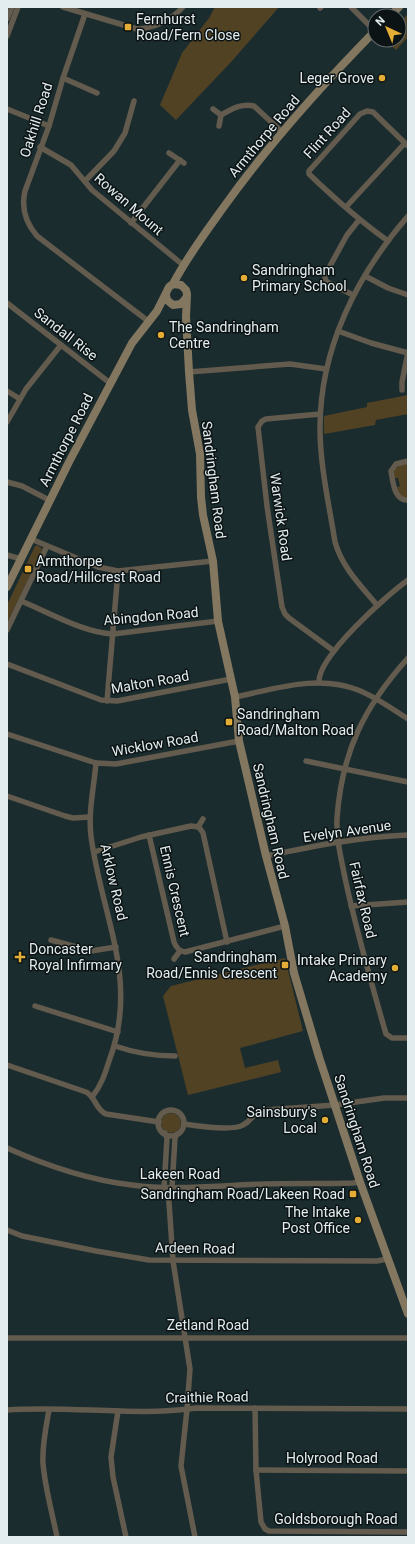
<svg xmlns="http://www.w3.org/2000/svg" width="415" height="1544" font-family="Roboto,sans-serif">
<style>
.green{fill:#514224}
.lines{fill:none;stroke-linecap:round;stroke-linejoin:round}
.street{stroke:#635b4d;stroke-width:5.5}
.secondary{stroke:#847760;stroke-width:8}
.poi-dot{fill:#e4ad35;stroke:#0c1314;stroke-width:1.5}
.labels{text-anchor:middle;dominant-baseline:central;stroke-width:3;stroke-linejoin:round;paint-order:stroke}
.poi-label{font-size:14px;fill:#e3edef;stroke:#0c1314;text-anchor:start}
.street-label{font-size:14px;fill:#e3edef;stroke:#0c1314}
</style>
<rect width="100%" height="100%" fill="#1b2c2f"/>
<!-- green -->
<g class="green">
<polygon points="215,7 279,7 232,61 176,120 160,105 182,53 209,18"/>
<polygon points="408,14 408,41 406,39 396,50 385,40 399,40 399,23"/>
<polygon points="408,395 408,414 376,420 375,425 324,434 324,416 367,407 367,403"/>
<polygon points="408,463 408,498 404,498 397,492 397,487 400,486 398,478 394,478 394,470 400,465"/>
<polygon points="37,545 42,548 41,552 7,624 7,605 35,546"/>
<polygon points="285,958 303,1031 240,1048 245,1068 278,1060 281,1072 188,1095 163,996 171,986"/>
<circle cx="171" cy="1123" r="10"/>
</g>
<g class="lines">
<!-- street -->
<g class="street">
<path d="M 63,7 L 137,29 C 155,28 170,21 183,7"/>
<polyline points="351,7 375,31"/>
<polyline points="320,8 321,7"/>
<path d="M 85,14 L 63,78 L 49,126 L 25,191 C 21,208 25,222 37,236 L 148,321"/>
<polyline points="7,19 12,7"/>
<polyline points="7,36 18,7"/>
<polyline points="63,78 97,93"/>
<polyline points="7,109 49,126"/>
<polyline points="213,109 221,115 219,126"/>
<path d="M 221,115 C 232,109 241,103 254,106 L 282,132"/>
<polyline points="40,147 71,165 92,190 183,265"/>
<polyline points="169,153 184,163"/>
<polyline points="85,181 114,151 125,133 134,101"/>
<polyline points="346,207 405,143"/>
<polyline points="131,223 180,160"/>
<path d="M 388,241 C 360,221 334,198 309,174 L 309,171 L 360,114 L 367,111 L 373,112 L 408,146"/>
<polyline points="365,276 388,288 408,295"/>
<polyline points="353,295 327,282 325,279 325,275 347,235 359,220"/>
<polyline points="7,303 110,383"/>
<polyline points="338,331 371,343 408,353"/>
<polyline points="189,372 290,364 326,369"/>
<polyline points="402,390 402,382 408,352"/>
<polyline points="7,391 20,399"/>
<polyline points="320,414 266,419 262,421 258,427 267,506 282,607 285,614 289,618 334,651"/>
<polyline points="7,422 26,389 61,345"/>
<path d="M 408,461 L 396,464 L 391,471 C 393,482 394,501 408,500"/>
<polyline points="7,482 22,486 49,500"/>
<polyline points="31,539 98,567 118,571 213,561"/>
<polyline points="7,555 21,559"/>
<path d="M 21,601 C 48,612 84,633 113,634 L 218,621"/>
<path d="M 377,605 C 360,585 342,567 335,542 C 329,504 320,466 320,428 C 320,348 357,275 408,216"/>
<polyline points="7,630 47,546"/>
<path d="M 408,658 C 364,707 342,751 337,818 C 336,838 341,858 345,878 C 356,930 371,982 386,1034 L 392,1038 L 408,1038"/>
<polyline points="7,664 101,700 117,701 231,679"/>
<path d="M 319,682 C 318,656 387,595 408,580"/>
<path d="M 235,697 C 275,689 318,674 358,690 C 376,697 392,709 408,719"/>
<polyline points="107,701 118,571"/>
<polyline points="7,734 96,763 116,764 239,741"/>
<polyline points="306,761 408,782"/>
<polyline points="7,796 65,816 73,818 90,817"/>
<polyline points="198,827 203,819"/>
<path d="M 149,835 L 174,942 C 176,948 179,951 185,952 L 285,926"/>
<polyline points="94,852 141,837 191,826 199,827 203,833 227,942"/>
<path d="M 266,856 C 314,846 359,837 408,835"/>
<polyline points="351,906 408,902"/>
<polyline points="51,940 91,951 116,947"/>
<polyline points="174,959 180,951"/>
<polyline points="35,1006 118,1032"/>
<path d="M 115,1046 C 135,1053 154,1056 175,1056"/>
<path d="M 7,1065 L 86,1092 C 96,1097 95,1109 106,1114 L 159,1122"/>
<path d="M 92,1097 C 101,1086 105,1074 109,1061 C 140,980 101,915 91,836 C 88,812 94,787 96,763"/>
<circle cx="171" cy="1123" r="13"/>
<path d="M 184,1124 C 197,1126 233,1131 243,1125 C 253,1120 252,1112 266,1110 L 335,1105 L 384,1098 L 408,1098"/>
<path d="M 7,1148 C 47,1166 88,1180 132,1185 C 176,1191 221,1185 265,1184 C 294,1183 323,1184 353,1183 L 360,1182"/>
<polyline points="164,1188 167,1138 165,1133"/>
<polyline points="168,1188 173,1261 190,1369 187,1409 181,1466 195,1537"/>
<polyline points="172,1188 175,1138 177,1134"/>
<polyline points="7,1230 22,1236 96,1251 149,1260 377,1261 387,1259"/>
<polyline points="7,1338 408,1338"/>
<polyline points="255,1408 256,1470 261,1522 265,1529 269,1531 408,1532"/>
<path d="M 7,1410 C 70,1405 133,1417 196,1408 L 408,1409"/>
<path d="M 49,1410 C 46,1427 42,1445 43,1463 C 45,1488 52,1512 57,1537"/>
<polyline points="118,1411 111,1457 113,1477 126,1537"/>
<polyline points="256,1470 408,1471"/>
</g>
<!-- secondary -->
<g class="secondary">
<polyline points="390,16 399,7"/>
<path d="M 173,284 C 187,257 205,233 223,208 C 268,145 321,86 375,31"/>
<polyline points="166,295 167,300 173,305 181,304 186,298"/>
<polyline points="7,587 69,462 132,343 157,311 169,287 173,284 181,285 186,290 187,294 186,317 189,372 192,410 200,454 201,497 203,515 213,561 218,621 235,697 239,741 266,856 285,926 294,973 319,1057 360,1182 408,1314"/>
</g>
</g>
<!-- markers -->
<g class="poi-dot">
<rect x="124" y="23" width="8" height="8" rx="2"/>
<circle cx="382" cy="78" r="4"/>
<circle cx="244" cy="278" r="4"/>
<circle cx="161" cy="335" r="4"/>
<rect x="24" y="565" width="8" height="8" rx="2"/>
<rect x="225" y="718" width="8" height="8" rx="2"/>
<path d="M18 951h4v4h4v4h-4v4h-4v-4h-4v-4h4z"/>
<rect x="281" y="961" width="8" height="8" rx="2"/>
<circle cx="395" cy="968" r="4"/>
<circle cx="325" cy="1120" r="4"/>
<rect x="349" y="1190" width="8" height="8" rx="2"/>
<circle cx="358" cy="1220" r="4"/>
</g>
<g class="labels">
<!-- poi labels -->
<g class="poi-label">
<text x="136" y="19">Fernhurst<tspan x="136" dy="16">Road/Fern Close</tspan></text>
<text x="374" y="78" text-anchor="end">Leger Grove</text>
<text x="252" y="270">Sandringham<tspan x="252" dy="16">Primary School</tspan></text>
<text x="169" y="327">The Sandringham<tspan x="169" dy="16">Centre</tspan></text>
<text x="36" y="561">Armthorpe<tspan x="36" dy="16">Road/Hillcrest Road</tspan></text>
<text x="237" y="714">Sandringham<tspan x="237" dy="16">Road/Malton Road</tspan></text>
<text x="29" y="949">Doncaster<tspan x="29" dy="16">Royal Infirmary</tspan></text>
<text x="277" y="957" text-anchor="end">Sandringham<tspan x="277" dy="16">Road/Ennis Crescent</tspan></text>
<text x="387" y="960" text-anchor="end">Intake Primary<tspan x="387" dy="16">Academy</tspan></text>
<text x="317" y="1112" text-anchor="end">Sainsbury's<tspan x="317" dy="16">Local</tspan></text>
<text x="345" y="1194" text-anchor="end">Sandringham Road/Lakeen Road</text>
<text x="350" y="1212" text-anchor="end">The Intake<tspan x="350" dy="16">Post Office</tspan></text>
</g>
<!-- street labels -->
<g class="street-label">
<text transform="translate(36 120) rotate(-72)">Oakhill Road</text>
<text transform="translate(327 133) rotate(-48)">Flint Road</text>
<text transform="translate(264 136) rotate(-50)">Armthorpe Road</text>
<text transform="translate(129 204) rotate(41)">Rowan Mount</text>
<text transform="translate(66 334) rotate(38)">Sandall Rise</text>
<text transform="translate(66 440) rotate(-63)">Armthorpe Road</text>
<text transform="translate(214 480) rotate(83)">Sandringham Road</text>
<text transform="translate(281 517) rotate(82)">Warwick Road</text>
<text transform="translate(151 616) rotate(-5)">Abingdon Road</text>
<text transform="translate(150 682) rotate(-10)">Malton Road</text>
<text transform="translate(155 744) rotate(-10)">Wicklow Road</text>
<text transform="translate(271 821) rotate(77)">Sandringham Road</text>
<text transform="translate(347 831) rotate(-8)">Evelyn Avenue</text>
<text transform="translate(114 882) rotate(77)">Arklow Road</text>
<text transform="translate(175 891) rotate(77)">Ennis Crescent</text>
<text transform="translate(363 900) rotate(77)">Fairfax Road</text>
<text transform="translate(357 1131) rotate(72)">Sandringham Road</text>
<text x="180" y="1174">Lakeen Road</text>
<text transform="translate(195 1248) rotate(1)">Ardeen Road</text>
<text x="208" y="1325">Zetland Road</text>
<text transform="translate(207 1397) rotate(-1)">Craithie Road</text>
<text x="332" y="1458">Holyrood Road</text>
<text x="336" y="1519">Goldsborough Road</text>
</g>
</g>
<!-- border -->
<rect width="415" height="1544" fill="none" stroke="#e3edef" stroke-width="16"/>
<!-- north arrow -->
<g transform="translate(387 28) rotate(316)"><circle r="19" fill="#0c1314" stroke="#626a6c"/>
<path d="M0-3L7 15L0 10L-7 15Z" fill="#e4ad35"/>
<text y="-6" font-size="11" font-weight="bold" text-anchor="middle" fill="#e3edef">N</text>
</g>
</svg>
